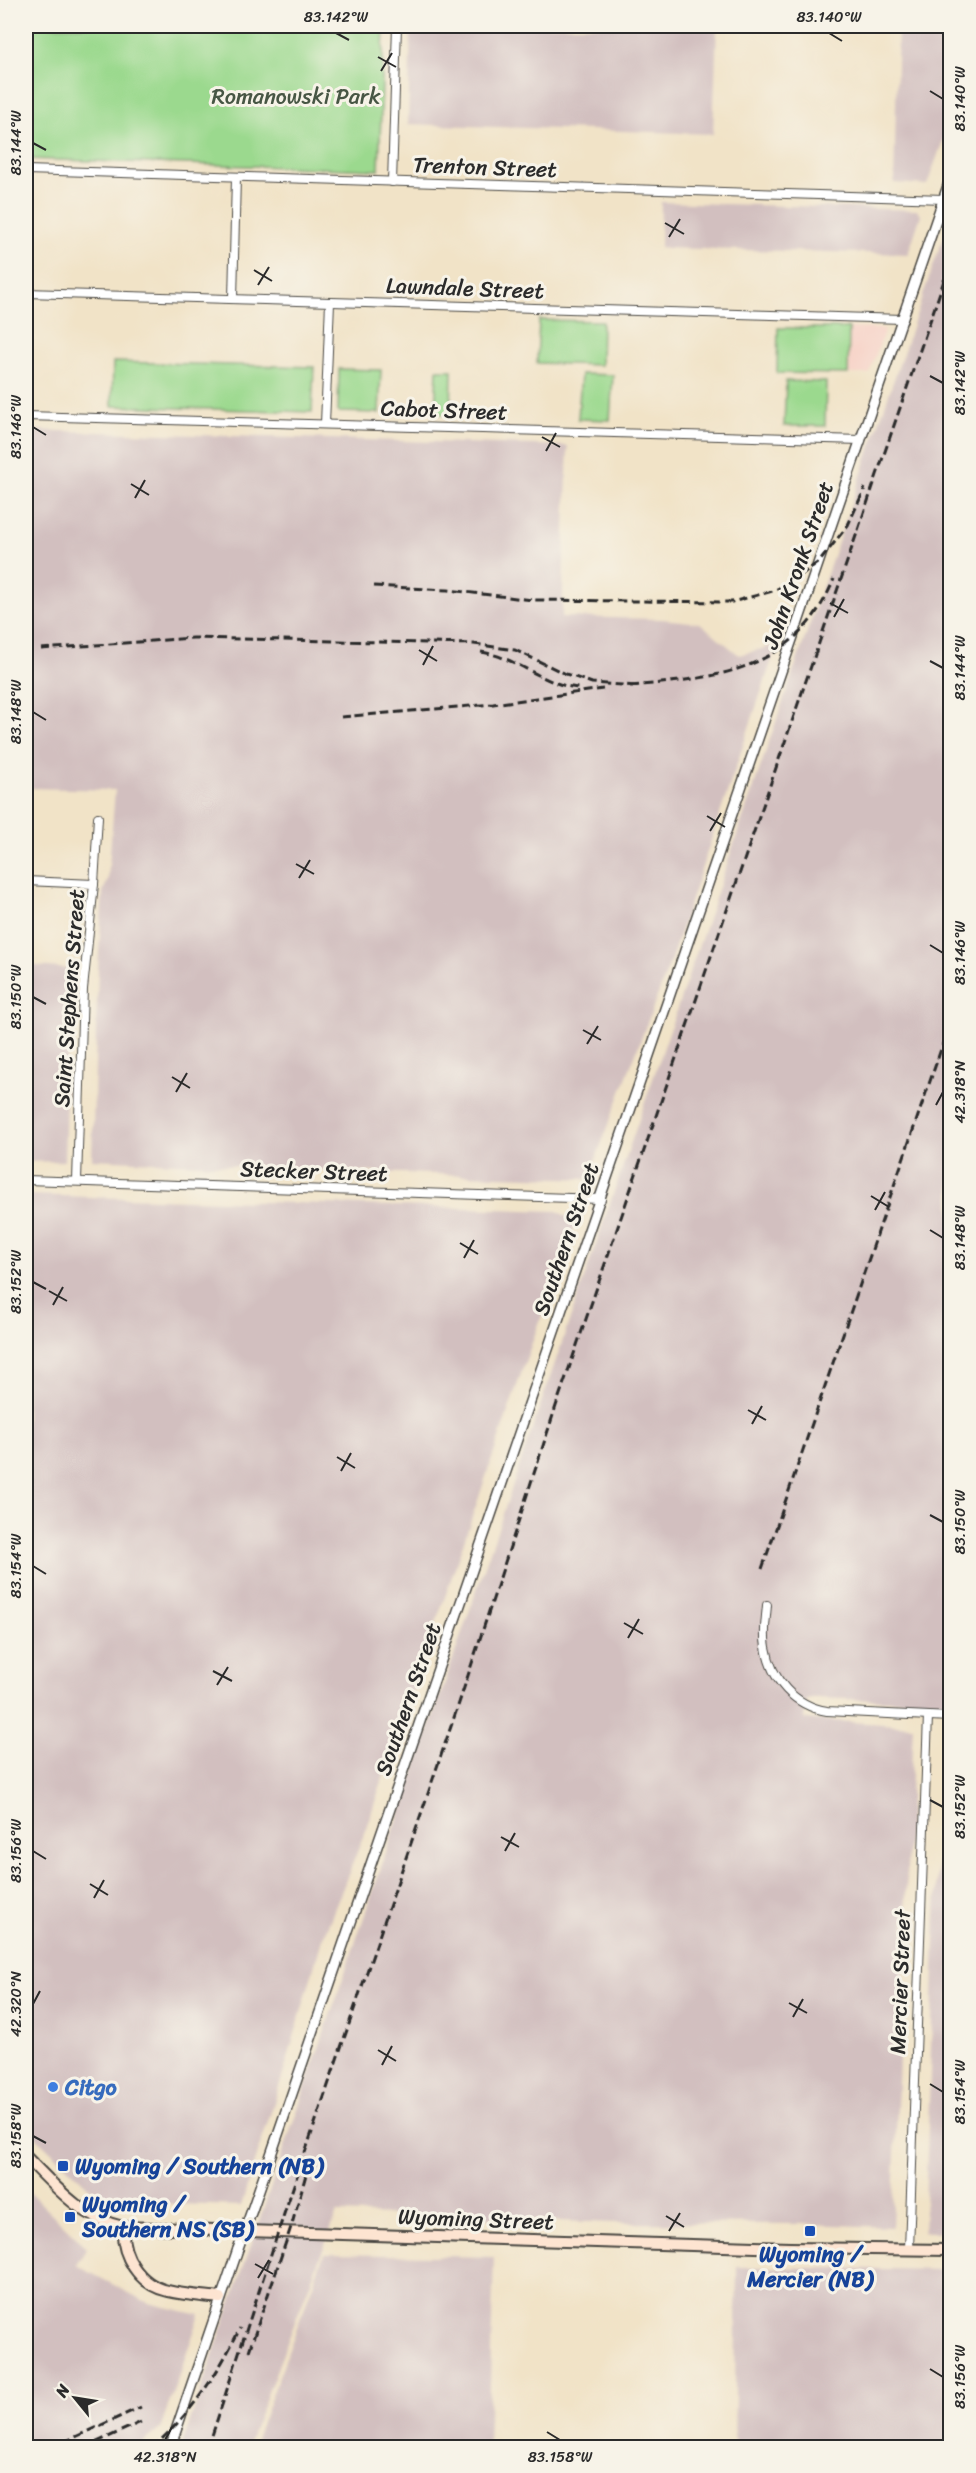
<svg xmlns="http://www.w3.org/2000/svg" width="976" height="2473" font-family="Sriracha,sans-serif">
<style>
.built{fill:#f7d1c6}
.industrial{fill:#d2bfbf}
.green{fill:#9bd98e;stroke:#63825c;stroke-width:1.5}
.lines{fill:none;stroke-linecap:round;stroke-linejoin:round}
.minor-casing{stroke:#494742;stroke-width:10}
.tertiary-casing{stroke:#494742;stroke-width:12}
.secondary-casing{stroke:#494742;stroke-width:14}
.minor{stroke:#fff;stroke-width:8}
.tertiary{stroke:#fff;stroke-width:9}
.secondary{stroke:#fde4d1;stroke-width:10}
.rail{stroke:#2b2b2b;stroke-width:3;stroke-dasharray:9 4.5;stroke-linecap:butt}
.tertiary-bridge-casing{stroke:#494742;stroke-width:12;stroke-linecap:butt}
.tertiary-bridge{stroke:#fff;stroke-width:9}
.ticks{fill:none;stroke:#2b2b2b;stroke-width:2}
.shop-dot{fill:#3f7fe0;stroke:#f7f3e8;stroke-width:2}
.transit-dot{fill:#1a4fb4;stroke:#f7f3e8;stroke-width:2}
.labels{text-anchor:middle;dominant-baseline:central;stroke-width:6;stroke-linejoin:round;paint-order:stroke}
.park-label{font-size:22px;fill:#475644;stroke:#f7f3e8}
.street-label{font-size:22px;fill:#2b2b2b;stroke:#f7f3e8}
.shop-label{font-size:22px;font-weight:bold;fill:#366cbe;stroke:#f7f3e8;text-anchor:start}
.transit-label{font-size:22px;font-weight:bold;fill:#164399;stroke:#f7f3e8;text-anchor:start}
.neatline{fill:none;stroke:#2b2b2b;stroke-width:2}
.ticks-label{font-size:15px;text-anchor:middle;fill:#2b2b2b}
</style>
<rect width="100%" height="100%" fill="#f7f3e8"/>
<filter id="ink" filterUnits="userSpaceOnUse"><feTurbulence type="fractalNoise" baseFrequency=".0167" numOctaves="2"/><feDisplacementMap in="SourceGraphic" scale="12" xChannelSelector="R" yChannelSelector="G"/><feConvolveMatrix kernelMatrix="1 2 1 2 8 2 1 2 1" color-interpolation-filters="sRGB"/></filter>
<filter id="wash" filterUnits="userSpaceOnUse"><feTurbulence type="fractalNoise" baseFrequency=".008" numOctaves="4" result="noise"/><feDisplacementMap in="SourceGraphic" scale="24" xChannelSelector="R" yChannelSelector="G"/><feGaussianBlur stdDeviation="1.35" result="paint"/><feColorMatrix in="noise" values="0 0 0 0 0 0 0 0 0 0 0 0 0 0 0 0 0 1.4 0 .05"/><feComposite in="paint" operator="in"/></filter>
<g filter="url(#wash)">
<rect width="100%" height="100%" fill="#f1e3c7"/>
<!-- built -->
<polygon class="built" points="849,328 885,329 869,374 848,374"/>
<!-- industrial -->
<g class="industrial">
<polygon points="411,26 717,26 713,134 408,124"/>
<polygon points="898,26 950,26 950,121 927,185 894,183"/>
<polygon points="661,202 917,210 921,215 908,254 660,248"/>
<polygon points="950,217 950,1702 811,1698 807,1700 804,1719 913,1726 892,2227 801,2224 615,2223 337,2213 247,2447 181,2448"/>
<polygon points="26,430 568,446 562,617 662,619 700,623 739,655 777,645 668,968 588,1179 371,1172 92,1159 98,968 103,892 108,879 115,790 26,788"/>
<polygon points="26,965 70,969 64,1161 26,1162"/>
<polygon points="26,1195 557,1211 576,1222 524,1365 363,1837 321,1943 286,2065 241,2206 110,2202 96,2194 26,2128"/>
<polygon points="943,1730 950,1731 950,2232 924,2232"/>
<polygon points="26,2189 87,2248 76,2265 148,2303 200,2315 160,2429 138,2447 26,2447"/>
<polygon points="324,2254 494,2257 488,2447 253,2447"/>
<polygon points="737,2267 950,2270 950,2447 734,2447"/>
</g>
<!-- green -->
<g class="green">
<polygon points="26,26 384,26 379,170 26,159"/>
<polygon points="539,320 602,321 601,365 537,363"/>
<polygon points="778,328 849,328 848,374 777,373"/>
<polygon points="113,362 314,367 312,412 112,406"/>
<polygon points="339,369 381,370 379,413 338,412"/>
<polygon points="437,370 452,370 451,414 435,414"/>
<polygon points="581,374 613,375 610,420 578,419"/>
<polygon points="786,381 826,382 825,426 784,426"/>
</g>
</g>
<g filter="url(#ink)">
<g class="lines">
<!-- minor casing -->
<g class="minor-casing">
<g id="minor">
<polyline points="26,170 944,199"/>
<polyline points="392,182 397,26"/>
<polyline points="26,293 903,319"/>
<polyline points="233,299 236,177"/>
<polyline points="26,416 861,440"/>
<polyline points="325,424 330,302"/>
<polyline points="26,881 94,884"/>
<polyline points="26,1180 601,1199"/>
<polyline points="77,1181 83,989 94,884 98,817"/>
<path d="M 767,1605 C 766,1619 763,1633 766,1647 C 771,1680 795,1706 827,1711 L 950,1717"/>
<polyline points="909,2249 928,1716"/>
</g>
</g>
<!-- tertiary casing -->
<g class="tertiary-casing">
<g id="tertiary">
<polyline points="252,2210 950,180"/>
<polyline points="170,2448 238,2249"/>
</g>
</g>
<!-- secondary casing -->
<g class="secondary-casing">
<g id="secondary">
<path d="M 26,2157 C 55,2186 81,2218 123,2227 L 790,2248 L 950,2250"/>
<path d="M 123,2227 C 121,2255 139,2285 168,2291 C 185,2295 203,2296 220,2298"/>
</g>
</g>
<!-- minor -->
<use href="#minor" class="minor"/>
<!-- tertiary -->
<use href="#tertiary" class="tertiary"/>
<!-- secondary -->
<use href="#secondary" class="secondary"/>
<!-- rail -->
<g class="rail">
<polyline points="374,586 448,590 533,600 732,602 773,591 791,582 820,561 848,525 865,488"/>
<polyline points="41,649 193,638 474,644 515,650 566,674 592,683 637,686"/>
<path d="M 481,652 C 517,657 543,685 578,688"/>
<path d="M 630,686 C 717,678 796,672 834,579"/>
<polyline points="341,717 493,704 603,689"/>
<polyline points="762,1569 950,1023"/>
<polyline points="249,2351 292,2224 307,2171"/>
<polyline points="51,2448 141,2407"/>
<polyline points="84,2448 141,2422"/>
<path d="M 152,2448 C 191,2414 218,2374 240,2328"/>
<polyline points="208,2448 285,2211 459,1703 556,1406 950,263"/>
</g>
<!-- tertiary-bridge casing -->
<g class="tertiary-bridge-casing">
<polyline id="tertiary-bridge" points="238,2249 252,2210"/>
</g>
<!-- tertiary-bridge -->
<use href="#tertiary-bridge" class="tertiary-bridge"/>
</g>
</g>
<!-- ticks -->
<path class="ticks" d="M 336,33 L 349,40M 829,33 L 842,41M 378,57 L 396,67M 381,71 L 392,53M 930,91 L 943,99M 33,143 L 46,150M 665,223 L 684,234M 669,237 L 680,219M 254,270 L 272,281M 258,285 L 269,267M 930,376 L 943,383M 33,427 L 46,435M 542,437 L 560,447M 546,451 L 556,433M 131,484 L 149,495M 135,498 L 145,480M 830,603 L 848,613M 834,617 L 844,599M 419,650 L 437,661M 930,661 L 943,668M 423,665 L 433,646M 33,712 L 46,720M 707,816 L 725,827M 710,831 L 721,813M 296,864 L 314,874M 299,878 L 310,860M 930,945 L 943,953M 33,997 L 46,1004M 583,1030 L 601,1040M 587,1044 L 598,1026M 172,1077 L 190,1088M 176,1092 L 187,1073M 936,1105 L 943,1092M 871,1196 L 889,1207M 875,1210 L 885,1192M 930,1230 L 943,1238M 460,1243 L 478,1254M 464,1258 L 474,1240M 33,1282 L 46,1289M 49,1291 L 67,1301M 53,1305 L 63,1287M 748,1410 L 766,1420M 752,1424 L 762,1406M 337,1457 L 355,1468M 341,1471 L 351,1453M 930,1515 L 943,1522M 33,1566 L 46,1574M 624,1623 L 643,1634M 628,1638 L 639,1619M 213,1671 L 232,1681M 217,1685 L 228,1667M 930,1800 L 943,1807M 501,1837 L 519,1847M 33,1851 L 46,1859M 505,1851 L 515,1833M 90,1884 L 108,1895M 94,1898 L 104,1880M 789,2003 L 807,2013M 33,2004 L 40,1991M 793,2017 L 803,1999M 378,2050 L 396,2061M 382,2065 L 392,2046M 930,2084 L 943,2092M 33,2136 L 46,2143M 666,2216 L 684,2227M 669,2231 L 680,2213M 255,2264 L 273,2274M 258,2278 L 269,2260M 930,2369 L 943,2377M 547,2432 L 560,2440M 165,2440 L 172,2427"/>
<!-- markers -->
<circle class="shop-dot" cx="53" cy="2087" r="6"/>
<g class="transit-dot">
<rect x="57" y="2160" width="12" height="12" rx="3"/>
<rect x="64" y="2211" width="12" height="12" rx="3"/>
<rect x="804" y="2225" width="12" height="12" rx="3"/>
</g>
<g class="labels">
<!-- park labels -->
<g class="park-label">
<text x="296" y="96">Romanowski Park</text>
</g>
<!-- street labels -->
<g class="street-label">
<text transform="translate(485 167) rotate(2)">Trenton Street</text>
<text transform="translate(465 288) rotate(2)">Lawndale Street</text>
<text transform="translate(444 410) rotate(2)">Cabot Street</text>
<text transform="translate(798 565) rotate(-71)">John Kronk Street</text>
<text transform="translate(69 998) rotate(-86)">Saint Stephens Street</text>
<text transform="translate(314 1171) rotate(2)">Stecker Street</text>
<text transform="translate(566 1239) rotate(-71)">Southern Street</text>
<text transform="translate(408 1699) rotate(-71)">Southern Street</text>
<text transform="translate(900 1982) rotate(-88)">Mercier Street</text>
<text transform="translate(476 2219) rotate(2)">Wyoming Street</text>
</g>
<!-- shop labels -->
<g class="shop-label">
<text x="65" y="2087">Citgo</text>
</g>
<!-- transit labels -->
<g class="transit-label">
<text x="75" y="2166">Wyoming / Southern (NB)</text>
<text x="82" y="2204">Wyoming /<tspan x="82" dy="25">Southern NS (SB)</tspan></text>
<text x="810" y="2254" text-anchor="middle">Wyoming /<tspan x="810" dy="25">Mercier (NB)</tspan></text>
</g>
</g>
<!-- margin -->
<rect width="976" height="2473" fill="none" stroke="#f7f3e8" stroke-width="66"/>
<!-- north arrow -->
<g transform="translate(75 2398) rotate(300)" stroke="#f7f3e8" stroke-width="4.5" paint-order="stroke">
<path d="M0-4.5L10 22L0 15L-10 22Z" fill="#2b2b2b"/>
<text y="-9" font-size="16" font-weight="bold" text-anchor="middle" fill="#2b2b2b">N</text>
</g>
<rect x="33" y="33" width="910" height="2407" class="neatline"/>
<g class="ticks-label">
<text x="336" y="22">83.142°W</text>
<text x="829" y="22">83.140°W</text>
<text transform="translate(960 99) rotate(-90)" y="5">83.140°W</text>
<text transform="translate(16 143) rotate(-90)" y="5">83.144°W</text>
<text transform="translate(960 383) rotate(-90)" y="5">83.142°W</text>
<text transform="translate(16 427) rotate(-90)" y="5">83.146°W</text>
<text transform="translate(960 668) rotate(-90)" y="5">83.144°W</text>
<text transform="translate(16 712) rotate(-90)" y="5">83.148°W</text>
<text transform="translate(960 953) rotate(-90)" y="5">83.146°W</text>
<text transform="translate(16 997) rotate(-90)" y="5">83.150°W</text>
<text transform="translate(960 1092) rotate(-90)" y="5">42.318°N</text>
<text transform="translate(960 1238) rotate(-90)" y="5">83.148°W</text>
<text transform="translate(16 1282) rotate(-90)" y="5">83.152°W</text>
<text transform="translate(960 1522) rotate(-90)" y="5">83.150°W</text>
<text transform="translate(16 1566) rotate(-90)" y="5">83.154°W</text>
<text transform="translate(960 1807) rotate(-90)" y="5">83.152°W</text>
<text transform="translate(16 1851) rotate(-90)" y="5">83.156°W</text>
<text transform="translate(16 2004) rotate(-90)" y="5">42.320°N</text>
<text transform="translate(960 2092) rotate(-90)" y="5">83.154°W</text>
<text transform="translate(16 2136) rotate(-90)" y="5">83.158°W</text>
<text transform="translate(960 2377) rotate(-90)" y="5">83.156°W</text>
<text x="165" y="2462">42.318°N</text>
<text x="560" y="2462">83.158°W</text>
</g>
</svg>
